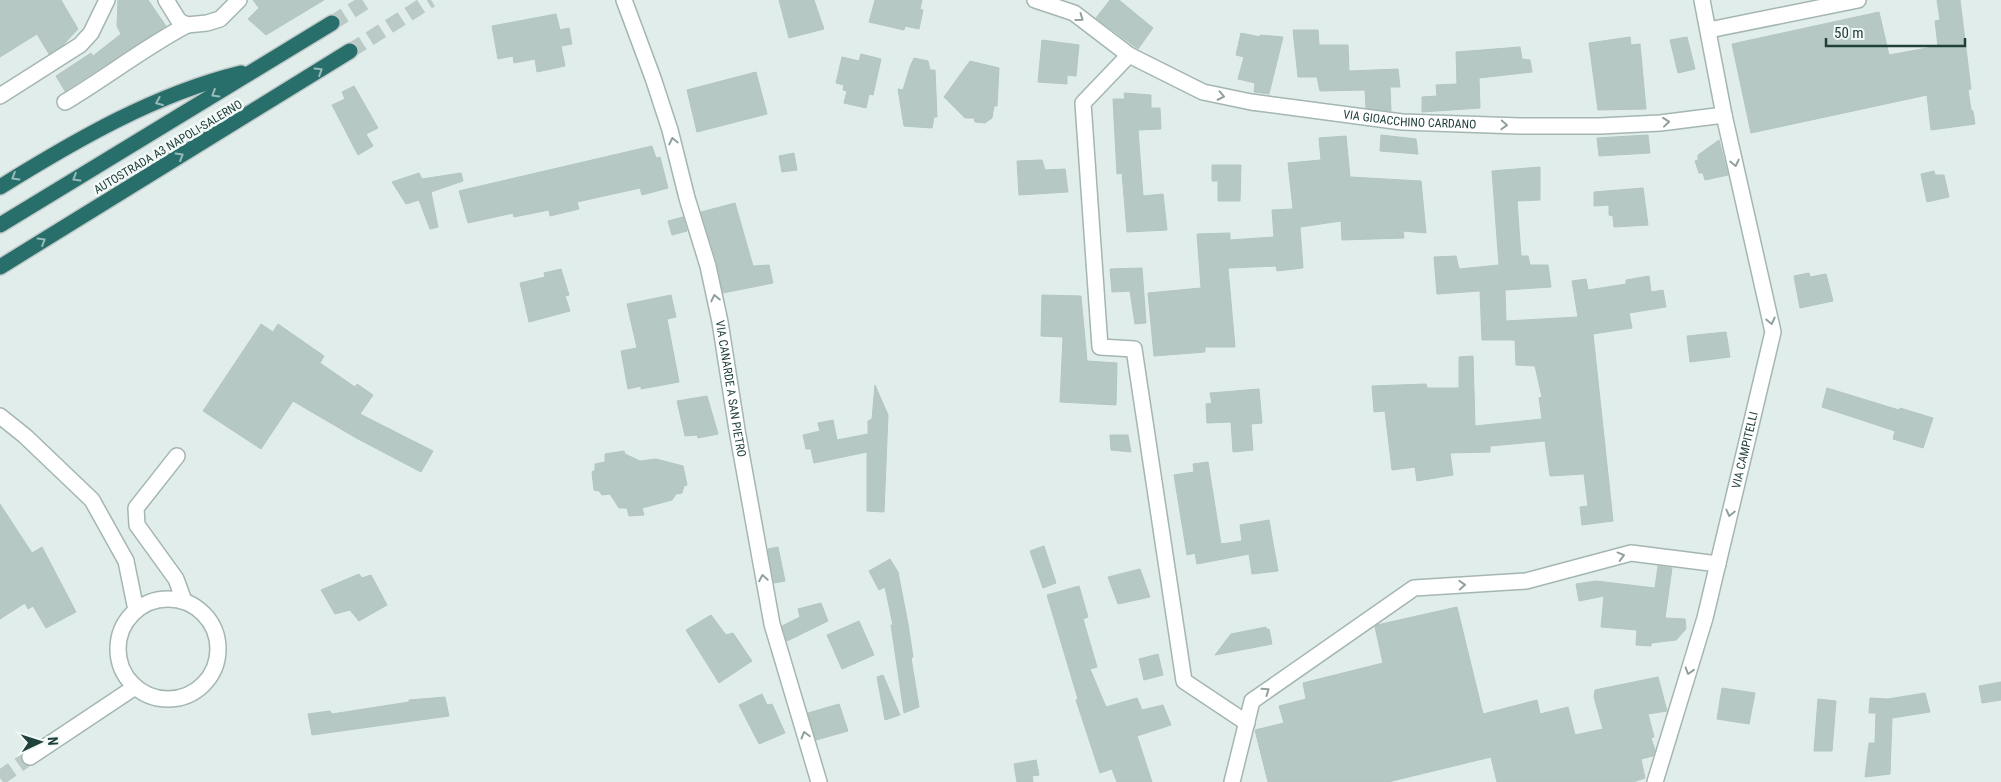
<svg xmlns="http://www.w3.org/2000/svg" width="2001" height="782" font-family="'Roboto Condensed',sans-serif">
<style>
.building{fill:#b6c8c3;stroke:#b3c7c2}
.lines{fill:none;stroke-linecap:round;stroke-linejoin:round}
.minor-tunnel{stroke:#bacac7;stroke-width:15;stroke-dasharray:15 8;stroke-linecap:butt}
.highway-tunnel{stroke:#bacac7;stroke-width:15;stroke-dasharray:15 8;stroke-linecap:butt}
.minor-casing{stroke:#a3b6b2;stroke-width:18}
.highway-casing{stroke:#c1cac8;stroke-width:18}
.minor{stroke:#fff;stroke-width:15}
.highway{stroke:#286f6c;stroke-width:15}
.oneway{stroke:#90a09e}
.oneway2{stroke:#97bbb8}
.labels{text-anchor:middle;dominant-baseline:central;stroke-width:5;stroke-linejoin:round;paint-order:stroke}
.street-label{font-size:12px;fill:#20403c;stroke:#f2f9f7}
</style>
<rect width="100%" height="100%" fill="#e1edea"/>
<!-- building -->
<g class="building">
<polygon points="0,0 61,0 78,29 63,45 49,54 37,34 0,57"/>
<polygon points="118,0 148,0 166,26 65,91 56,76 91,53 93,56 121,34 117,26"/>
<polygon points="253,0 324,0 266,35 248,19 259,8"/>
<polygon points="779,0 814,0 824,29 789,38"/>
<polygon points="875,0 922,0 920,9 923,10 919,29 905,26 904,30 869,22"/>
<polygon points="1110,0 1119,0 1153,28 1138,49 1096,18"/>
<polygon points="1937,0 1960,0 1971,89 1968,90 1971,110 1973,111 1975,124 1931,130 1927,95 1751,133 1732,44 1879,12 1889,55 1938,46 1935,21 1940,20"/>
<polygon points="556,14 560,30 569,28 572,44 561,46 565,66 537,72 535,59 514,63 513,56 498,59 492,26"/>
<polygon points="1293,30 1318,30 1319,45 1348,45 1349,71 1398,69 1400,87 1390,87 1391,111 1366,108 1365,90 1320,91 1317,77 1298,77"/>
<polygon points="1241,33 1260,37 1260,35 1283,37 1269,94 1254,92 1255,83 1238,79 1244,57 1236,55"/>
<polygon points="1630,37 1631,45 1640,44 1646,109 1598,110 1589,43"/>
<polygon points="1687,37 1695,69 1678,73 1670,40"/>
<polygon points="1042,40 1079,45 1076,76 1067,75 1067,84 1038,82"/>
<polygon points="1520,47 1522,59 1530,60 1532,72 1479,78 1480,108 1422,112 1422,97 1437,96 1436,85 1457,84 1456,52"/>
<polygon points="861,54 881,59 873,95 869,94 866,108 844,103 847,91 843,90 844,85 836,83 842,57 859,61"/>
<polygon points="914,58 928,61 930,70 935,70 937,117 934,117 932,128 904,126 898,89 903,90 910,67"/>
<polygon points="970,61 999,68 997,106 994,106 992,118 985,123 975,122 974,118 965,118 944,97"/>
<polygon points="756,72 767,114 697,132 687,90"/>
<polygon points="354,86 378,128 366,134 373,146 358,155 332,105 345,99 342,92"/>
<polygon points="1124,93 1151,95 1151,108 1160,108 1161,129 1138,130 1143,196 1163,194 1167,230 1127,232 1122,173 1117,174 1113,99 1125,99"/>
<polygon points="1381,135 1416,139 1418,154 1380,151"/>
<polygon points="1648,135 1650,153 1599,156 1597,138"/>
<polygon points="1346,136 1350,177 1421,181 1426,233 1403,231 1404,238 1342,240 1341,221 1300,227 1303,268 1277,271 1276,266 1228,268 1235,347 1205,347 1205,352 1154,356 1148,293 1201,288 1197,234 1230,233 1230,240 1274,237 1272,210 1293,209 1288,163 1321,160 1319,138"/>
<polygon points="1719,140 1728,175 1705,180 1703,173 1699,173 1695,161 1698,160 1698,155"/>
<polygon points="652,146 656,158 660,157 668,188 642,195 640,188 577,202 579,209 550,216 549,210 514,217 513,213 468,223 459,191"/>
<polygon points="794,153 797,170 782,172 779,156"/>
<polygon points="1042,160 1045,170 1065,169 1068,192 1019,195 1017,161"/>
<polygon points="1212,165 1241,165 1240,201 1218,201 1218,181 1212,181"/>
<polygon points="1540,167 1540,200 1517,201 1521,256 1528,256 1530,265 1548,265 1551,287 1505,290 1506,321 1578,317 1572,281 1586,279 1588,290 1626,284 1626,280 1649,276 1651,292 1663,290 1666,307 1629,313 1632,328 1593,334 1613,521 1582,525 1580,507 1588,506 1584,474 1550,476 1545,441 1490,446 1490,452 1450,453 1453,475 1417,481 1415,467 1392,470 1385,411 1374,412 1372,386 1426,384 1427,388 1459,388 1459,357 1473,356 1475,426 1542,419 1539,398 1542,397 1535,366 1516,365 1515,340 1482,340 1480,291 1437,294 1434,257 1456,256 1459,269 1499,265 1492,171"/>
<polygon points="1934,171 1935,175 1944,175 1949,197 1927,202 1921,174"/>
<polygon points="419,173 422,179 461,173 463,181 431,192 438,227 430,229 419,200 406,204 392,182"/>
<polygon points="1643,188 1648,225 1614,227 1613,216 1609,215 1609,205 1594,206 1594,192"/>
<polygon points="735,203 753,266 769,265 773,283 723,293 717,263 701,212"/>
<polygon points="683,217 687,231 672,235 668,221"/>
<polygon points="1142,268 1146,323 1135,324 1130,291 1112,292 1110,269"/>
<polygon points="561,269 569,295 565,296 570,311 529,322 520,283 545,277 544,273"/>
<polygon points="1809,273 1810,277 1826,274 1833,301 1800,308 1794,276"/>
<polygon points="671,295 676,317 667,319 679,382 641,389 641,386 628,389 621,351 637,348 627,304"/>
<polygon points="1042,295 1081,296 1087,361 1117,363 1116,405 1060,402 1063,337 1041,336"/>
<polygon points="261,324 273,332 278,324 324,356 320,363 355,387 357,384 373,395 360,414 433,451 421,472 358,439 293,401 261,449 203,411"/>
<polygon points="1726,332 1730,357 1690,362 1687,336"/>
<polygon points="875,385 888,415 884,512 867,511 867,452 814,463 811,449 806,449 803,435 820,431 818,423 833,420 837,440 868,434 868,421 872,419"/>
<polygon points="1827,388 1899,410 1900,408 1933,418 1923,448 1893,439 1895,431 1822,407"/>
<polygon points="1259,389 1262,423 1251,424 1253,450 1233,452 1231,422 1207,423 1206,404 1212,403 1210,393"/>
<polygon points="707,396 718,434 698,438 697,435 685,436 677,401"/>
<polygon points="1110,435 1128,435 1131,452 1111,450"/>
<polygon points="624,451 625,454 640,461 656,459 683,466 687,485 684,486 682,493 676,494 672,500 642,508 644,515 629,516 627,508 619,508 610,494 602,495 599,491 594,490 592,472 595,470 595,464 605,462 605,454"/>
<polygon points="1208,462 1221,544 1242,541 1240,525 1269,520 1278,571 1252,574 1249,554 1197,564 1195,553 1187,555 1174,475 1194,472 1193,464"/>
<polygon points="0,504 32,553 42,547 76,612 46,628 33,606 28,609 25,603 0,619"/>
<polygon points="1044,546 1056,583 1043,588 1030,551"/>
<polygon points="778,547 785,581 774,583 768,549"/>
<polygon points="890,559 898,572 908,624 913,657 911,658 919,707 904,713 891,625 893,625 885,587 879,590 869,571"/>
<polygon points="1658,566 1672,568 1665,618 1685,619 1686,629 1676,640 1651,643 1651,646 1636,645 1637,630 1601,627 1604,596 1579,601 1576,584 1596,581 1655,588"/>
<polygon points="1140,569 1150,597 1118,604 1108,577"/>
<polygon points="359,574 362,578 371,575 387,605 359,621 350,610 335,614 321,590"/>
<polygon points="1079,586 1088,617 1083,619 1097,667 1090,669 1106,707 1137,698 1142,710 1163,705 1171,725 1137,736 1152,782 1117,782 1112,769 1100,773 1076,700 1078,699 1047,595"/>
<polygon points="821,603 828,621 787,641 782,626 800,617 798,609"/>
<polygon points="1457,607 1483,714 1537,700 1540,714 1568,707 1575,735 1603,729 1594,697 1595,690 1658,677 1667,711 1648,714 1654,737 1651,738 1655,750 1653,756 1641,759 1645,778 1633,782 1497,782 1491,757 1388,782 1268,782 1255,730 1284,723 1279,706 1306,699 1303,683 1383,663 1375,627 1377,625"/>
<polygon points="711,615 726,635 733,633 752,661 719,683 686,630"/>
<polygon points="859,621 874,655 842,669 827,635"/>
<polygon points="1266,627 1266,629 1269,629 1272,644 1215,655 1231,634"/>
<polygon points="1158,654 1163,675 1144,680 1139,659"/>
<polygon points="883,675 900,715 885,720 877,677"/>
<polygon points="2001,682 2001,700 1982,703 1979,686"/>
<polygon points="1722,688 1755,693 1749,724 1717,719"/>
<polygon points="1925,693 1930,712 1892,718 1890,774 1865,777 1869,743 1875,743 1876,713 1869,713 1870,698 1888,699"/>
<polygon points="762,694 767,705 772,704 785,733 759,744 739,705"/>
<polygon points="445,697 449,716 312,735 308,714 330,711 332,714 409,702 409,700"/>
<polygon points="1818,699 1836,701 1832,751 1814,751"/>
<polygon points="839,704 848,731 816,740 808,713"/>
<polygon points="1036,760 1039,775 1032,776 1033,782 1017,782 1014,764"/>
</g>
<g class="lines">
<!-- minor-tunnel -->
<polyline class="minor-tunnel" points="0,778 30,757"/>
<!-- highway-tunnel -->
<g class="highway-tunnel">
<polyline points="332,23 369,0"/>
<polyline points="350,51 431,0"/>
</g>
<!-- minor casing -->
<g class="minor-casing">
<g id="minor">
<polyline points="166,0 179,21 187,25 207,23 220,19 239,0"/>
<path id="s1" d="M 624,0 L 653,78 L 670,130 L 687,198 L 708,266 L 720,322 L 737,430 L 772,624 L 819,782"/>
<path id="s2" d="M 1035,0 L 1074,13 L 1129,55 L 1203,92 L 1251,102 L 1402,122 L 1520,126 L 1600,126 L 1660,123 L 1724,115"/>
<polyline points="1709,30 1858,0"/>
<polyline points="1129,55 1083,103 1100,347 1134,349 1184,681 1247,723"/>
<polyline points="0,96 80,45 91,33 107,0"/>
<path d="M 65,102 C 107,77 145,47 187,25"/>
<polyline points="0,416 25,436 92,500 126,561 136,610"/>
<polyline points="177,456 136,508 137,525 176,579 184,601"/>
<circle cx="168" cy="649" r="50"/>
<polyline points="30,757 135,687"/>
<polyline points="1232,782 1252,701 1414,588 1526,581 1631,553 1718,564"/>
<path id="s3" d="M 1655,782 L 1705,618 L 1773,332 L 1724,115 L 1702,0"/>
</g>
</g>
<!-- highway casing -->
<g class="highway-casing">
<g id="highway">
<path d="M 0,187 C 76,140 155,94 241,73"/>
<polyline points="0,225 332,23"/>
<polyline points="0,267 350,51"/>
</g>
</g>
<!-- minor -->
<use href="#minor" class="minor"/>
<!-- highway -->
<use href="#highway" class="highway"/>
</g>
<!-- one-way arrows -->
<defs><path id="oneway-chevron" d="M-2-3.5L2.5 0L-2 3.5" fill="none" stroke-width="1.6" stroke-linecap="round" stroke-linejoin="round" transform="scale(1.25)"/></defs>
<g class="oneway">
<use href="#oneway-chevron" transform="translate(1080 18) rotate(36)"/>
<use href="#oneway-chevron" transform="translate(1221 96) rotate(12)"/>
<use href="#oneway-chevron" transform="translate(1666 122) rotate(-6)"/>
<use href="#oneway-chevron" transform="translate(1504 125) rotate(3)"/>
<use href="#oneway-chevron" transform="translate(673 141) rotate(-103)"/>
<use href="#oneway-chevron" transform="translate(1735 163) rotate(77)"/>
<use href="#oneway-chevron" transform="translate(715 298) rotate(-102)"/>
<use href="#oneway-chevron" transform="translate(1771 321) rotate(77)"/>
<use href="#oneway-chevron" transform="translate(1730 513) rotate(103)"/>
<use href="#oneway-chevron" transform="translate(1621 556) rotate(-15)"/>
<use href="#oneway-chevron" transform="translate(763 578) rotate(-100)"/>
<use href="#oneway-chevron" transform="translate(1462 585) rotate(-3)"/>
<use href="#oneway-chevron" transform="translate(1689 671) rotate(107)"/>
<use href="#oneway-chevron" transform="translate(1266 691) rotate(-35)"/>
<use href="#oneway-chevron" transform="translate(805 735) rotate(-106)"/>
</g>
<g class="oneway2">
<use href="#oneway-chevron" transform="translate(319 71) rotate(-32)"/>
<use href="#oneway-chevron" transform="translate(215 94) rotate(149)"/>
<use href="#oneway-chevron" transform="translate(159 102) rotate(157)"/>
<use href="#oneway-chevron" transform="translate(180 156) rotate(-31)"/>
<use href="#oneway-chevron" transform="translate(15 177) rotate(149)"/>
<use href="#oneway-chevron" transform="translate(76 178) rotate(149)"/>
<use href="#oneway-chevron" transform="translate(42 241) rotate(-31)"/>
</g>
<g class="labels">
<!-- street labels -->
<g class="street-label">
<text stroke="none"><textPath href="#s2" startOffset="402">VIA GIOACCHINO CARDANO</textPath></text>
<text transform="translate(168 147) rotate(-31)">AUTOSTRADA A3 NAPOLI-SALERNO</text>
<text stroke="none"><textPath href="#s1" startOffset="404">VIA CANARDE A SAN PIETRO</textPath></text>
<text stroke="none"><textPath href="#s3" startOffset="344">VIA CAMPITELLI</textPath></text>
</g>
</g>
<!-- north arrow -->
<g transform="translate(40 742) rotate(86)" stroke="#f2f9f7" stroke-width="4" paint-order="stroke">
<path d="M0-4L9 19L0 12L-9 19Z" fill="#20403c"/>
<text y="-8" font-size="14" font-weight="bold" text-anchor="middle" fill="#20403c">N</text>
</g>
<!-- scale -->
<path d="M1826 38v8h139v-8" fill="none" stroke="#20403c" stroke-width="2.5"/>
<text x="1834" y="38" font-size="15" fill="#20403c" stroke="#f2f9f7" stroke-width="4" paint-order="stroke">50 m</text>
</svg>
